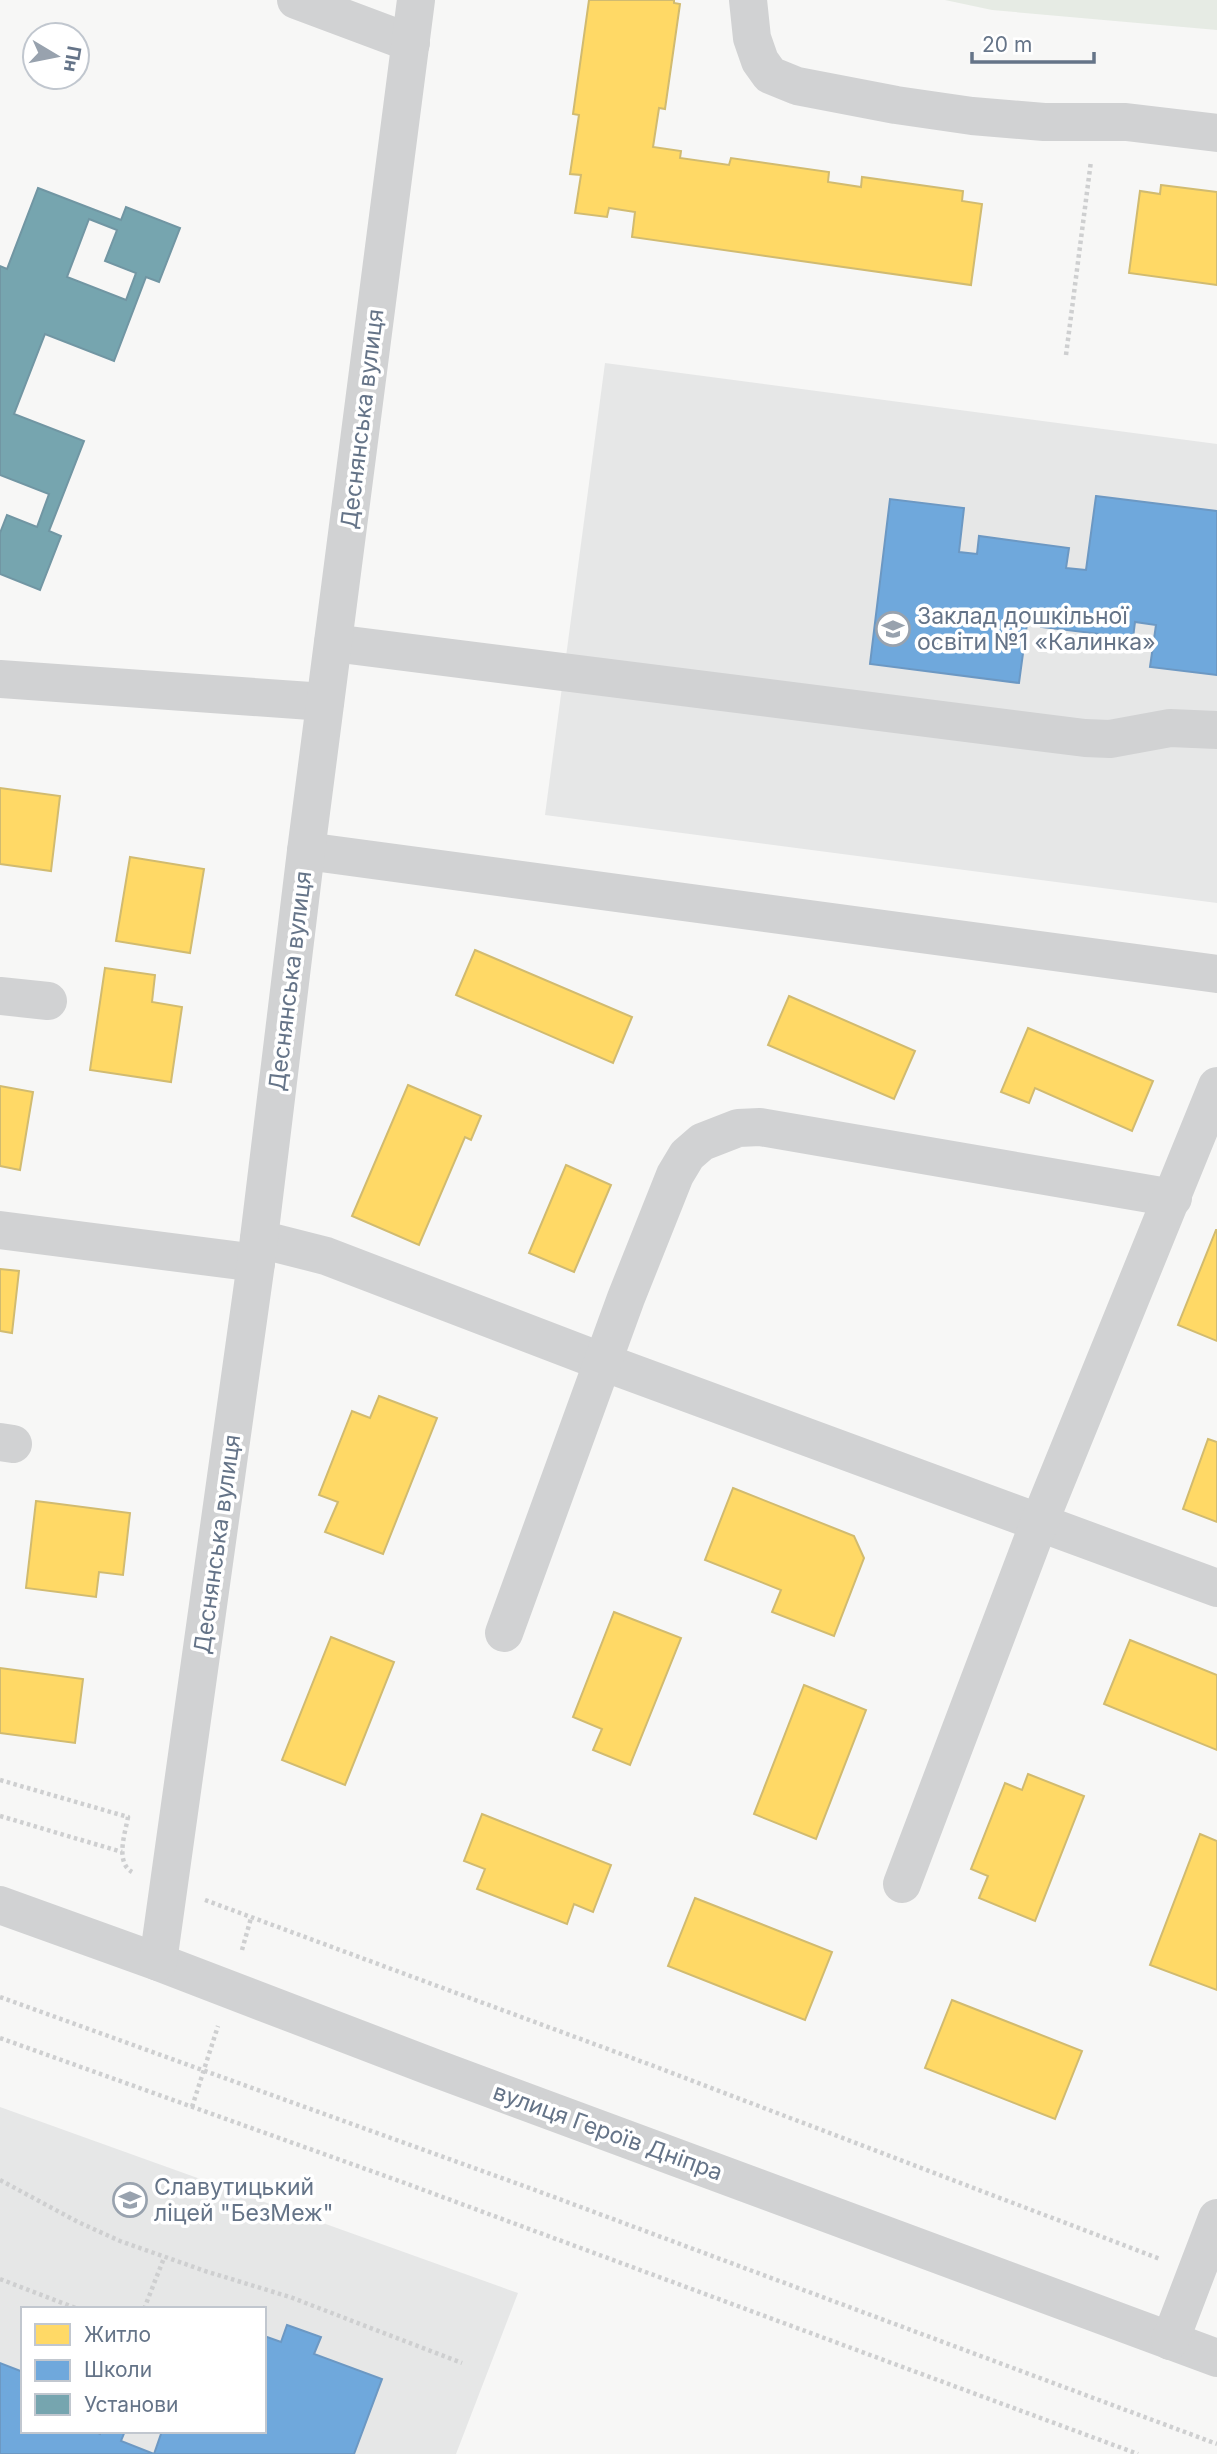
<svg xmlns="http://www.w3.org/2000/svg" width="1217" height="2454" font-family="Inter,sans-serif">
<style>
.built{fill:#e6e7e7;fill-rule:evenodd}
.green{fill:#e6ebe4}
.homes{fill:#ffd966;stroke:#d1bb70;stroke-width:2}
.schools{fill:#6fa8dc;stroke:#6c98c3;stroke-width:2}
.public{fill:#76a5af;stroke:#7196a3;stroke-width:2;fill-rule:evenodd}
.lines{fill:none;stroke-linecap:round;stroke-linejoin:round}
.path{stroke:#cecfd0;stroke-width:4.5;stroke-dasharray:3.5 3.5;stroke-linecap:butt}
.minor{stroke:#d1d2d3;stroke-width:38}
.labels{text-anchor:middle;dominant-baseline:central;stroke-width:7;stroke-linejoin:round;paint-order:stroke}
.street-label{font-size:23px;fill:#657488;stroke:#fff}
.poi-label{font-size:23px;fill:#657488;stroke:#fff;text-anchor:start}
</style>
<rect width="100%" height="100%" fill="#f7f7f6"/>
<!-- built -->
<g class="built">
<polygon points="605,363 1217,444 1217,903 545,815"/>
<path d="M 0,2107 L 518,2293 L 456,2454 L 0,2454 ZM 23,2309 L 264,2309 L 264,2431 L 23,2431 Z"/>
</g>
<!-- green -->
<polygon class="green" points="945,0 1217,0 1217,30 992,10"/>
<!-- homes -->
<g class="homes">
<polygon points="589,0 674,0 674,3 680,4 665,109 659,108 653,147 681,151 680,158 729,165 731,158 829,172 828,182 861,187 862,177 963,191 962,201 982,204 971,285 632,237 635,212 609,208 607,217 575,213 581,175 570,174 579,115 573,114"/>
<polygon points="1161,185 1217,192 1217,285 1129,273 1140,191 1160,194"/>
<polygon points="0,788 60,796 51,871 0,864"/>
<polygon points="130,857 204,869 190,953 116,941"/>
<polygon points="475,950 632,1017 613,1063 456,995"/>
<polygon points="105,968 155,975 152,1002 182,1007 171,1082 90,1070"/>
<polygon points="789,996 915,1051 894,1099 768,1045"/>
<polygon points="1028,1028 1153,1081 1132,1131 1035,1088 1029,1103 1001,1092"/>
<polygon points="408,1085 481,1116 471,1140 465,1137 419,1245 352,1216"/>
<polygon points="0,1086 33,1092 20,1170 0,1166"/>
<polygon points="566,1165 611,1185 574,1272 529,1253"/>
<polygon points="1216,1230 1217,1230 1217,1341 1178,1325"/>
<polygon points="0,1269 19,1271 12,1333 0,1331"/>
<polygon points="379,1396 437,1418 383,1554 325,1532 338,1502 319,1495 352,1411 370,1418"/>
<polygon points="1208,1439 1217,1442 1217,1522 1183,1509"/>
<polygon points="733,1488 854,1536 864,1558 834,1636 772,1612 781,1590 705,1560"/>
<polygon points="36,1501 130,1513 123,1575 99,1572 96,1597 26,1588"/>
<polygon points="614,1612 681,1638 630,1765 593,1750 602,1729 573,1717"/>
<polygon points="331,1637 394,1662 345,1785 282,1760"/>
<polygon points="1130,1640 1217,1675 1217,1750 1104,1704"/>
<polygon points="0,1668 83,1679 75,1743 0,1733"/>
<polygon points="804,1685 866,1710 816,1839 754,1814"/>
<polygon points="1028,1774 1084,1796 1035,1921 979,1898 988,1876 971,1869 1005,1783 1022,1790"/>
<polygon points="482,1814 611,1865 593,1912 574,1904 567,1924 477,1889 485,1869 464,1861"/>
<polygon points="1200,1834 1217,1841 1217,1990 1150,1965"/>
<polygon points="695,1898 832,1952 805,2020 668,1966"/>
<polygon points="952,2000 1082,2051 1055,2119 925,2068"/>
</g>
<!-- schools -->
<g class="schools">
<polygon points="1096,496 1217,511 1217,675 1150,667 1156,625 1135,622 1133,638 1041,627 1044,611 1029,609 1019,683 870,664 890,499 964,508 959,552 977,554 979,536 1069,548 1066,568 1086,570"/>
<polygon points="287,2325 321,2337 314,2354 382,2379 354,2454 0,2454 0,2363 23,2372 23,2431 93,2431 100,2434 101,2431 125,2431 121,2441 154,2454 162,2431 264,2431 264,2336 281,2342"/>
</g>
<!-- public -->
<path class="public" d="M 38,188 L 121,220 L 126,207 L 180,228 L 159,282 L 146,277 L 114,361 L 45,334 L 14,414 L 84,441 L 49,531 L 61,536 L 40,590 L 0,574 L 0,533 L 7,515 L 37,527 L 49,494 L 0,475 L 0,266 L 7,269 ZM 89,219 L 117,230 L 105,261 L 136,273 L 126,300 L 67,277 Z"/>
<g class="lines">
<!-- path -->
<g class="path">
<polyline points="1066,355 1091,161"/>
<path d="M 0,1780 L 128,1817 C 125,1834 115,1862 132,1872"/>
<polyline points="0,1816 122,1852"/>
<polyline points="205,1900 659,2068 1160,2259"/>
<polyline points="242,1950 251,1918"/>
<polyline points="0,1997 535,2190 1217,2444"/>
<polyline points="0,2038 402,2182 1138,2454"/>
<polyline points="192,2107 218,2026"/>
<polyline points="0,2180 78,2222 120,2241 205,2271 290,2297 462,2363"/>
<polyline points="0,2279 78,2309"/>
<polyline points="144,2309 164,2258"/>
</g>
<!-- minor -->
<g class="minor">
<polyline points="296,0 411,43"/>
<polyline points="748,0 752,38 760,61 770,75 797,86 896,105 972,116 1044,122 1126,122 1217,133"/>
<polyline points="333,643 1085,738 1110,739 1170,728 1217,730"/>
<polyline points="0,679 325,702"/>
<polyline points="306,851 1217,974"/>
<polyline points="0,996 48,1001"/>
<polyline points="0,1230 256,1263"/>
<polyline points="259,1239 326,1256 603,1362 1217,1588"/>
<polyline points="0,1442 13,1444"/>
<polyline points="504,1633 626,1298 675,1175 687,1155 702,1142 738,1128 760,1127 1173,1198"/>
<polyline points="902,1884 1039,1523 1217,1086"/>
<polyline points="0,1905 158,1962 432,2067 1217,2358"/>
<polyline points="158,1962 256,1263 306,851 416,0"/>
<polyline points="1170,2341 1217,2218"/>
</g>
</g>
<!-- icons -->
<defs>
<g id="school-ring" transform="scale(1.75)"><circle r="9.5" fill="#fff" stroke="#98a2ae" stroke-width="1.5"/><path d="M0-5L7-2L0 1L-7-2ZM-4 1L0 2.5L4 1V4Q0 6-4 4Z" fill="#98a2ae"/></g>
</defs>
<g fill-rule="evenodd">
<use href="#school-ring" x="893" y="629"/>
<use href="#school-ring" x="130" y="2200"/>
</g>
<g class="labels">
<!-- street labels -->
<g class="street-label">
<text transform="translate(362 419) rotate(-83)">Деснянська вулиця</text>
<text transform="translate(290 981) rotate(-83)">Деснянська вулиця</text>
<text transform="translate(217 1544) rotate(-82)">Деснянська вулиця</text>
<text transform="translate(608 2132) rotate(20)">вулиця Героїв Дніпра</text>
</g>
<!-- poi labels -->
<g class="poi-label">
<text x="917" y="616">Заклад дошкільної<tspan x="917" dy="26">освіти №1 «Калинка»</tspan></text>
<text x="154" y="2187">Славутицький<tspan x="154" dy="26">ліцей "БезМеж"</tspan></text>
</g>
</g>
<!-- legend -->
<rect x="21" y="2307" width="245" height="126" fill="#ffffff" stroke="#c1c7cf" stroke-width="2"/>
<rect x="35" y="2324" width="35" height="21" fill="#ffd966" stroke="#c1c7cf" stroke-width="2"/>
<text x="84" y="2342" font-size="21" fill="#657488">Житло</text>
<rect x="35" y="2360" width="35" height="21" fill="#6fa8dc" stroke="#c1c7cf" stroke-width="2"/>
<text x="84" y="2377" font-size="21" fill="#657488">Школи</text>
<rect x="35" y="2394" width="35" height="21" fill="#76a5af" stroke="#c1c7cf" stroke-width="2"/>
<text x="84" y="2412" font-size="21" fill="#657488">Установи</text>
<!-- north arrow -->
<g transform="translate(56 56) rotate(100)"><circle r="33" fill="#ffffff" stroke="#c1c7cf" stroke-width="2"/>
<path d="M0-5L12 26L0 18L-12 26Z" fill="#98a2ae"/>
<text y="-10" font-size="19" font-weight="bold" text-anchor="middle" fill="#657488">Пн</text>
</g>
<!-- scale -->
<path d="M972 52v10h122v-10" fill="none" stroke="#657488" stroke-width="3.5"/>
<text x="982" y="52" font-size="21" fill="#657488" stroke="#ffffff" stroke-width="5" paint-order="stroke">20 m</text>
</svg>
